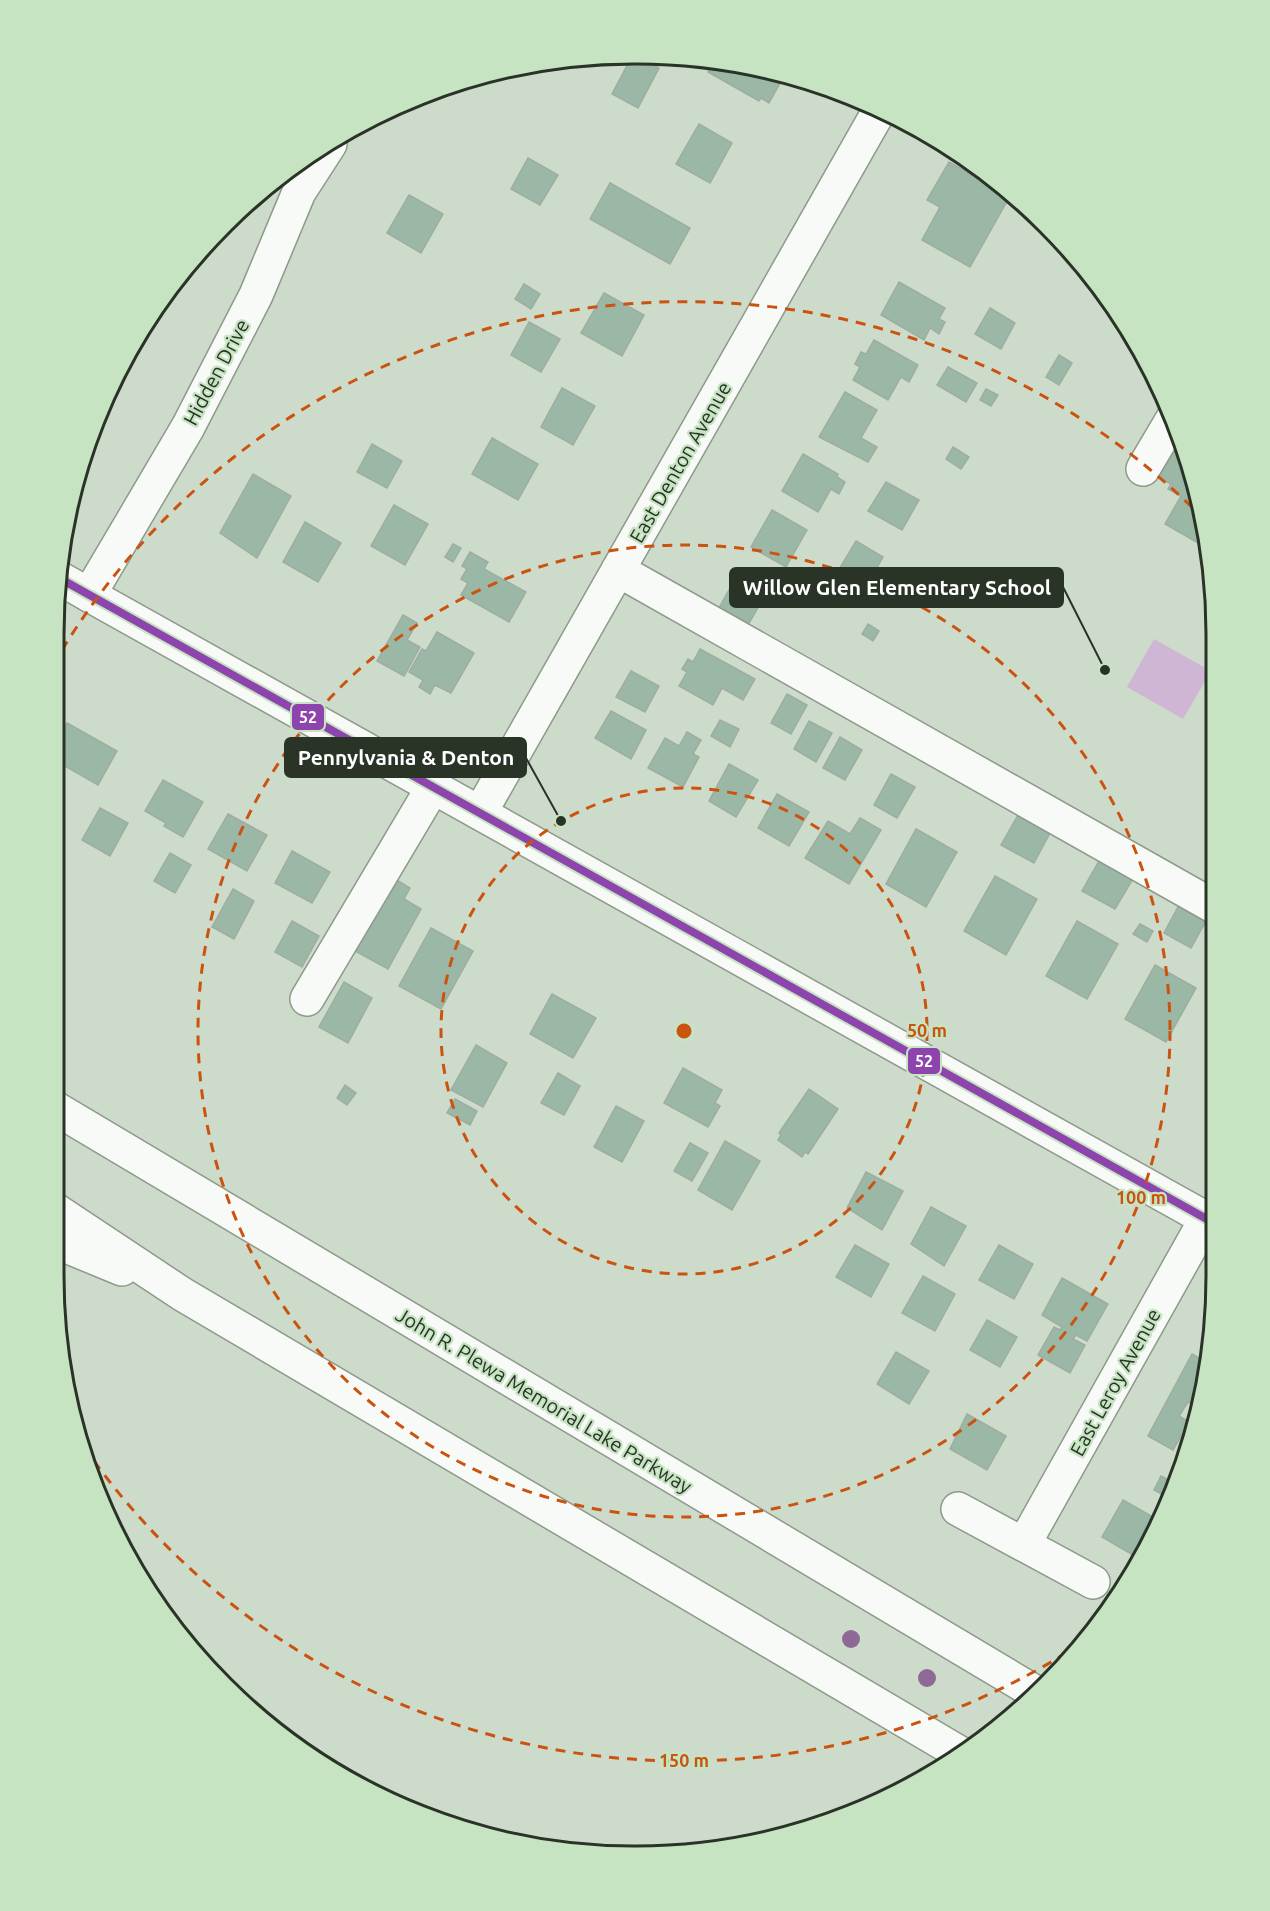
<svg xmlns="http://www.w3.org/2000/svg" width="1270" height="1911" font-family="Ubuntu,sans-serif">
<style>
.green{fill:#cfb6d4}
.building{fill:#9bb8a6;stroke:#9eada1;stroke-width:1.5}
.lines{fill:none;stroke-linecap:round;stroke-linejoin:round}
.minor-casing{stroke:#8e998b;stroke-width:36}
.major-casing{stroke:#8e998b;stroke-width:36}
.minor{stroke:#f8faf7;stroke-width:33}
.major{stroke:#f8faf7;stroke-width:33}
.bus-1-casing{stroke:#c7e4c2;stroke-width:12}
.bus-1{stroke:#8e44ad;stroke-width:8}
.tree{fill:#8f6996}
.ring{fill:none;stroke:#cb5310;stroke-width:3;stroke-dasharray:10 8}
.labels{text-anchor:middle;dominant-baseline:central;stroke-width:4.5;stroke-linejoin:round;paint-order:stroke}
.street-label{font-size:20px;fill:#293427;stroke:#c7e4c2}
.rim{fill:none;stroke:#293427;stroke-width:3}
.centre{fill:#cb5310;stroke:#c7e4c2;stroke-width:3}
.ring-label{font-size:18px;text-anchor:middle;font-weight:bold;fill:#cb5310;stroke:#c7e4c2;stroke-width:4.5;stroke-linejoin:round;paint-order:stroke}
.leader{fill:none;stroke:#293427;stroke-width:2}
.callout-dot{fill:#293427;stroke:#c7e4c2;stroke-width:2}
.callout{fill:#293427;stroke:#293427;stroke-width:2}
.callout-label{font-size:21px;text-anchor:middle;font-weight:bold;fill:#fff}
.line-badge{stroke:#c7e4c2;stroke-width:2}
.badge-label{font-size:16px;text-anchor:middle;font-weight:bold;fill:#fff}
</style>
<rect width="100%" height="100%" fill="#cddcca"/>
<!-- green -->
<polygon class="green" points="1154,639 1211,671 1183,719 1127,687"/>
<!-- building -->
<g class="building">
<polygon points="632,56 640,57 659,68 638,108 612,94"/>
<polygon points="691,59 711,59 784,76 769,103 761,98 759,101 708,72 710,69"/>
<polygon points="699,124 732,143 710,183 676,164"/>
<polygon points="528,158 558,175 540,205 511,189"/>
<polygon points="949,162 1010,196 970,267 922,240 940,207 927,200"/>
<polygon points="610,183 690,228 670,264 590,219"/>
<polygon points="409,195 443,214 421,253 387,233"/>
<polygon points="899,282 945,308 939,319 945,322 939,334 930,328 924,340 881,315"/>
<polygon points="524,284 540,294 531,309 515,299"/>
<polygon points="604,293 644,315 622,356 581,333"/>
<polygon points="990,308 1015,323 1001,349 975,334"/>
<polygon points="529,322 560,339 541,372 511,355"/>
<polygon points="874,340 918,365 909,382 901,377 888,400 853,380 860,367 855,364 861,352 866,354"/>
<polygon points="1059,355 1072,363 1059,385 1046,377"/>
<polygon points="948,367 977,383 966,402 937,385"/>
<polygon points="562,388 595,406 573,445 541,427"/>
<polygon points="986,389 998,395 991,406 980,400"/>
<polygon points="845,392 877,410 861,438 877,447 868,462 819,437"/>
<polygon points="1178,437 1196,485 1207,548 1165,524 1181,496 1168,489 1171,484 1156,476"/>
<polygon points="492,438 538,464 518,500 472,474"/>
<polygon points="372,444 402,461 387,488 357,472"/>
<polygon points="953,447 969,457 961,469 946,459"/>
<polygon points="803,454 838,474 837,477 845,482 839,494 831,489 818,512 782,491"/>
<polygon points="253,474 291,496 257,558 220,533"/>
<polygon points="886,482 919,500 902,530 868,511"/>
<polygon points="394,505 428,524 405,565 371,546"/>
<polygon points="772,510 807,530 786,567 751,547"/>
<polygon points="305,522 341,543 318,582 283,562"/>
<polygon points="856,541 883,557 866,587 838,571"/>
<polygon points="453,544 461,548 453,562 445,557"/>
<polygon points="470,552 488,562 484,569 526,592 509,622 461,595 468,583 461,579 467,569 462,566"/>
<polygon points="740,570 770,587 748,625 719,608"/>
<polygon points="403,615 417,623 407,640 420,647 404,676 377,661"/>
<polygon points="868,624 879,631 873,641 862,634"/>
<polygon points="437,632 474,653 451,693 435,685 430,694 419,687 423,680 409,672 422,649 426,651"/>
<polygon points="700,649 755,679 743,700 722,688 713,705 679,686 687,672 682,669 688,659 693,662"/>
<polygon points="631,671 659,686 645,712 616,697"/>
<polygon points="787,694 807,705 791,734 771,723"/>
<polygon points="611,711 646,730 631,759 595,738"/>
<polygon points="720,720 739,729 730,747 711,736"/>
<polygon points="809,721 832,733 816,762 794,749"/>
<polygon points="67,723 117,751 98,785 58,762 58,739"/>
<polygon points="687,732 701,740 693,754 699,757 683,787 648,768 665,738 679,746"/>
<polygon points="840,737 862,750 845,780 823,768"/>
<polygon points="729,764 758,780 736,817 709,801"/>
<polygon points="891,774 915,787 897,818 874,805"/>
<polygon points="163,780 203,802 183,837 164,826 166,823 145,811"/>
<polygon points="777,794 809,812 789,846 758,828"/>
<polygon points="100,808 128,823 110,856 82,840"/>
<polygon points="228,814 267,835 247,871 208,849"/>
<polygon points="1018,815 1050,833 1034,863 1001,845"/>
<polygon points="860,818 881,830 849,884 805,858 828,821 850,834"/>
<polygon points="916,829 957,852 926,907 886,884"/>
<polygon points="292,851 330,872 312,903 275,883"/>
<polygon points="170,853 191,865 175,893 154,881"/>
<polygon points="1100,859 1134,877 1115,909 1082,891"/>
<polygon points="995,876 1037,899 1006,955 964,931"/>
<polygon points="395,879 410,888 404,899 421,909 388,969 355,951"/>
<polygon points="233,889 254,901 234,939 212,927"/>
<polygon points="1179,905 1206,921 1191,948 1164,933"/>
<polygon points="292,921 319,936 302,967 275,952"/>
<polygon points="1077,921 1118,944 1087,999 1046,976"/>
<polygon points="1140,924 1153,931 1147,942 1133,934"/>
<polygon points="431,928 473,951 441,1009 399,986"/>
<polygon points="1155,965 1196,988 1166,1042 1125,1019"/>
<polygon points="344,982 372,998 348,1043 319,1027"/>
<polygon points="552,994 596,1018 573,1058 530,1034"/>
<polygon points="476,1045 507,1063 483,1107 451,1090"/>
<polygon points="683,1068 722,1090 715,1103 720,1106 708,1127 664,1103"/>
<polygon points="558,1073 580,1086 564,1115 541,1103"/>
<polygon points="345,1085 356,1093 347,1105 337,1098"/>
<polygon points="809,1089 838,1109 808,1154 805,1152 802,1157 778,1140 781,1135 779,1133"/>
<polygon points="455,1099 477,1111 470,1125 447,1113"/>
<polygon points="616,1106 644,1121 622,1162 594,1147"/>
<polygon points="725,1141 760,1161 732,1210 698,1190"/>
<polygon points="690,1143 708,1153 692,1181 674,1171"/>
<polygon points="866,1172 903,1191 882,1230 847,1208"/>
<polygon points="931,1207 966,1226 944,1266 911,1244"/>
<polygon points="855,1245 889,1264 871,1297 836,1277"/>
<polygon points="999,1245 1033,1264 1014,1299 979,1280"/>
<polygon points="923,1276 955,1294 935,1331 902,1313"/>
<polygon points="1062,1278 1108,1304 1087,1341 1076,1335 1073,1339 1085,1345 1070,1373 1038,1355 1054,1327 1060,1330 1062,1327 1042,1315"/>
<polygon points="987,1320 1017,1337 1000,1367 970,1350"/>
<polygon points="896,1352 929,1371 909,1404 877,1384"/>
<polygon points="1192,1354 1208,1363 1195,1405 1188,1402 1179,1416 1189,1422 1173,1450 1148,1436"/>
<polygon points="967,1414 1006,1436 987,1470 950,1449"/>
<polygon points="1161,1476 1172,1482 1167,1497 1154,1490"/>
<polygon points="1123,1500 1160,1521 1138,1558 1102,1537"/>
</g>
<g class="lines">
<!-- minor casing -->
<g class="minor-casing">
<g id="minor">
<polyline points="1143,469 1172,420"/>
<polyline points="618,570 1213,906"/>
<polyline points="59,578 1212,1222"/>
<polyline points="89,595 188,427 256,295 299,192 330,144"/>
<polyline points="480,813 879,111"/>
<polyline points="307,999 433,787"/>
<polyline points="958,1509 1093,1582"/>
<polyline points="1024,1544 1206,1219"/>
</g>
</g>
<!-- major casing -->
<g class="major-casing">
<g id="major">
<polyline points="55,1108 1033,1691"/>
<polyline points="54,1209 182,1294 958,1752"/>
<polyline points="54,1241 122,1269"/>
</g>
</g>
<!-- minor -->
<use href="#minor" class="minor"/>
<!-- major -->
<use href="#major" class="major"/>
<!-- bus-1 casing -->
<g class="bus-1-casing">
<polyline id="bus-1" points="59,578 1212,1222"/>
</g>
<!-- bus-1 -->
<use href="#bus-1" class="bus-1"/>
</g>
<!-- trees -->
<g class="tree">
<circle cx="851" cy="1639" r="9"/>
<circle cx="927" cy="1678" r="9"/>
</g>
<!-- distance rings -->
<g class="ring">
<circle cx="684" cy="1031" r="243"/>
<circle cx="684" cy="1031" r="486"/>
<path d="M1082 1643A730 730 0 0 1 82 1444M62 650A730 730 0 0 1 1200 515"/>
</g>
<g class="labels">
<!-- street labels -->
<g class="street-label">
<text transform="translate(216 372) rotate(-62)">Hidden Drive</text>
<text transform="translate(680 462) rotate(-60)">East Denton Avenue</text>
<text transform="translate(1115 1382) rotate(-61)">East Leroy Avenue</text>
<text transform="translate(544 1400) rotate(31)">John R. Plewa Memorial Lake Parkway</text>
</g>
</g>
<!-- crop -->
<path d="M0 0H1270V1911H0ZM634 64H636A570 570 0 0 1 1206 634V1276A570 570 0 0 1 636 1846H634A570 570 0 0 1 64 1276V634A570 570 0 0 1 634 64Z" fill="#c7e4c2" fill-rule="evenodd"/>
<path class="rim" d="M634 64H636A570 570 0 0 1 1206 634V1276A570 570 0 0 1 636 1846H634A570 570 0 0 1 64 1276V634A570 570 0 0 1 634 64Z"/>
<circle cx="684" cy="1031" r="9" class="centre"/>
<g class="ring-label">
<text x="927" y="1037">50 m</text>
<text x="1141" y="1204">100 m</text>
<text x="684" y="1767">150 m</text>
</g>
<!-- callouts -->
<path class="leader" d="M1105 670L1063 587M561 821L526 758"/>
<g class="callout-dot">
<circle cx="1105" cy="670" r="6"/>
<circle cx="561" cy="821" r="6"/>
</g>
<g class="callout">
<rect x="730" y="568" width="333" height="39" rx="6"/>
<rect x="285" y="738" width="241" height="39" rx="6"/>
</g>
<g class="callout-label">
<text x="897" y="595">Willow Glen Elementary School</text>
<text x="406" y="765">Pennylvania &amp; Denton</text>
</g>
<g class="line-badge">
<rect x="291" y="703" width="34" height="28" rx="6" fill="#8e44ad"/>
<rect x="907" y="1047" width="34" height="28" rx="6" fill="#8e44ad"/>
</g>
<g class="badge-label">
<text x="308" y="723">52</text>
<text x="924" y="1067">52</text>
</g>
</svg>
